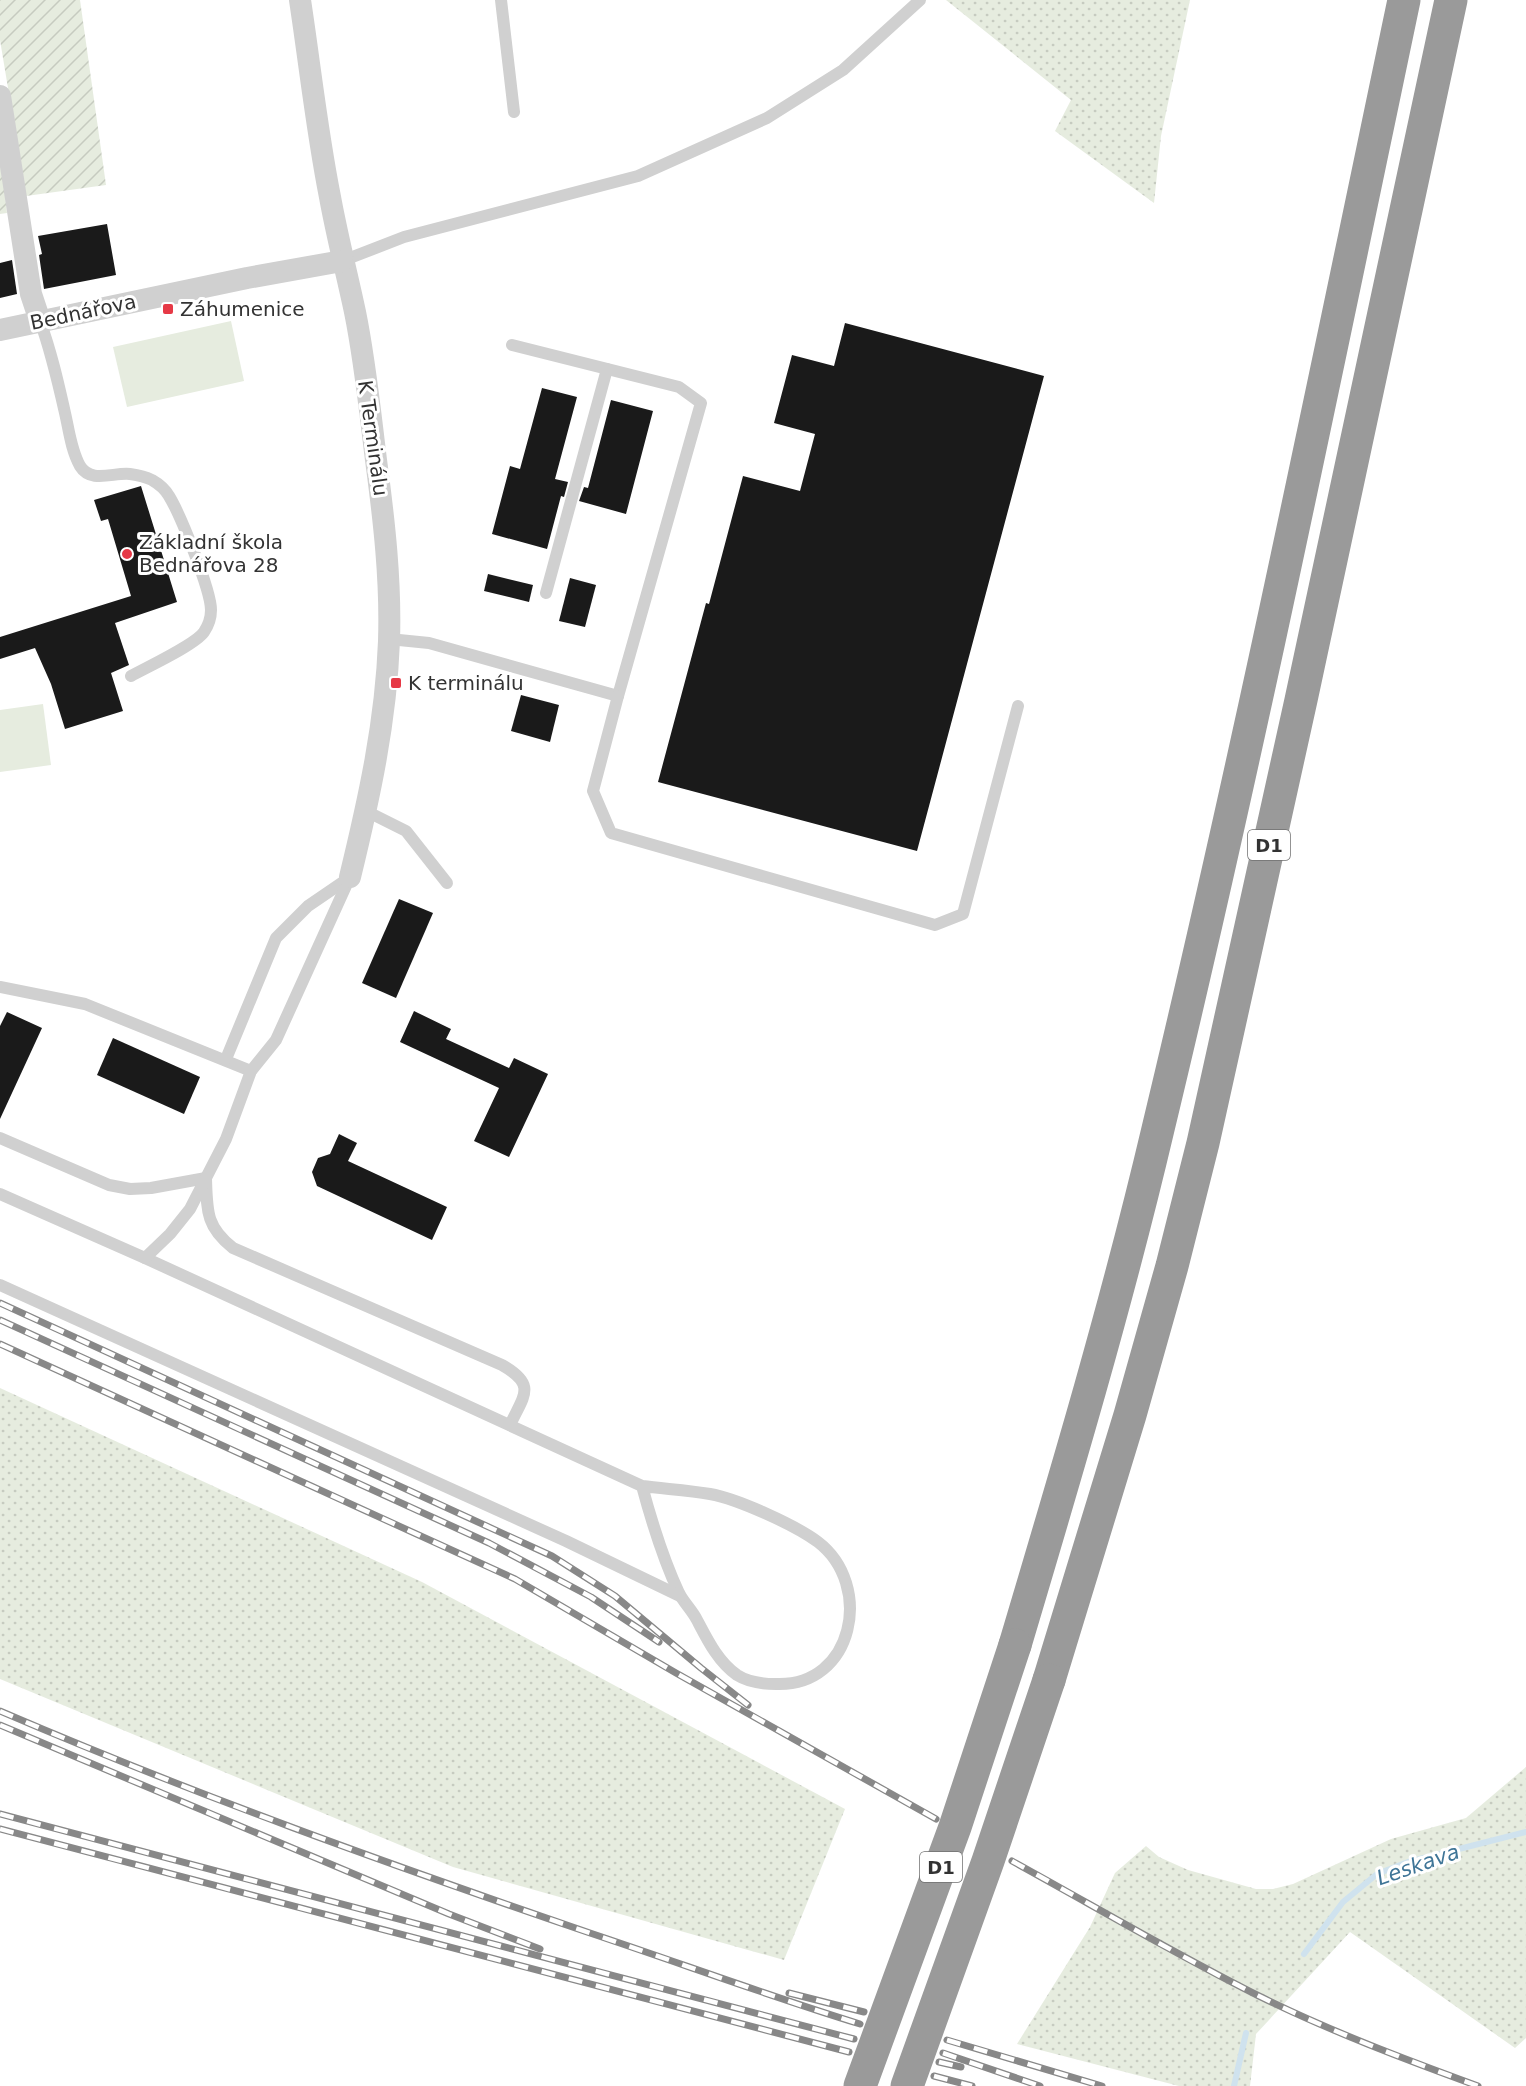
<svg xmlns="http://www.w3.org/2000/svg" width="1526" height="2086" font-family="'DejaVu Sans',sans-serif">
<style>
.grass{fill:url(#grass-dots)}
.garden{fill:url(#garden-furrows)}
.pitch{fill:#e6ecdf}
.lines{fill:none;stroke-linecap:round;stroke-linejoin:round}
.stream{stroke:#cfe2ee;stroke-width:6}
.building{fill:#1a1a1a}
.lane{stroke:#d0d0d0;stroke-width:12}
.street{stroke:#d0d0d0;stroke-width:22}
.highway{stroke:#9a9a9a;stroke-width:33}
.rail-casing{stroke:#888;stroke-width:7}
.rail{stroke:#fff;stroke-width:4.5;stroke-dasharray:14;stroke-linecap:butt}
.highway-bridge{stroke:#9a9a9a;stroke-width:33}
.poi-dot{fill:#e63946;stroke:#fff;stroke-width:2}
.labels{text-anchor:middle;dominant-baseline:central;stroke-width:6;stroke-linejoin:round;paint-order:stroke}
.shield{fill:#fff;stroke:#707070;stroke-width:1.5}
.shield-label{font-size:18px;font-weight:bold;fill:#333}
.poi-label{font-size:20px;fill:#333;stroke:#fff;text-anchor:start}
.street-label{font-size:20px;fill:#333;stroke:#fff}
.water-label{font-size:21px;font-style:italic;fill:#3f7597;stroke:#fff}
</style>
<defs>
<pattern id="grass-dots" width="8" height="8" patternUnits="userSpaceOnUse" patternTransform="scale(1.5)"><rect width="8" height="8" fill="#e6ecdf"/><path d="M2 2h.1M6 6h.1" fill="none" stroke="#c6cbc0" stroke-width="1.8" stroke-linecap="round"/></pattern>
<pattern id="garden-furrows" width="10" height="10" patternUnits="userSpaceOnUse" patternTransform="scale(1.5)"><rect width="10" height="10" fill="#e6ecdf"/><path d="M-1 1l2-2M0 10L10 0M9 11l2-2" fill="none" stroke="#c6cbc0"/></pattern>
</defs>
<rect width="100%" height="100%" fill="#fff"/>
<!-- grass -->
<g class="grass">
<polygon points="946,0 1190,0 1161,136 1154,203 1055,131 1071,100"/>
<polygon points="0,1388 422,1582 845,1809 784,1960 453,1867 0,1679"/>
<polygon points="1526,1767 1526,2038 1515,2048 1350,1932 1256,2034 1250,2086 1179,2086 1017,2044 1090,1927 1115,1873 1146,1846 1159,1857 1188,1870 1256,1889 1273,1889 1293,1884 1391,1839 1466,1818"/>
</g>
<!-- garden -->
<g class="garden">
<polygon points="0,0 80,0 106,185 26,196 0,40"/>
<polygon points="0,146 7,213 0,214"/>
</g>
<!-- pitch -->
<g class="pitch">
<polygon points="231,321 244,381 127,407 113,347"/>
<polygon points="43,704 51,765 0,772 0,710"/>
</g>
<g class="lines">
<!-- stream -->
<g class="stream">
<polyline points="1304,1954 1343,1902 1377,1874 1408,1862 1526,1832"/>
<polyline points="1234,2086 1246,2033"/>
</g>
</g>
<!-- building -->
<g class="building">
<polygon points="107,224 116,275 44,289 39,255 42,254 38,236"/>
<polygon points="12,260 17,294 0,298 0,263"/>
<polygon points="845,323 1044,376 917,851 658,782 706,603 709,604 743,476 800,491 815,434 774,423 792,355 834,366"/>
<polygon points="542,388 577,397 555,479 568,482 564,497 561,496 547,549 492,534 510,466 520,469"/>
<polygon points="611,400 653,411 626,514 579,501 584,487 588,488"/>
<polygon points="141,486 177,602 115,623 129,665 111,673 123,711 65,729 51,684 35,648 0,659 0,637 131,596 108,519 101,521 94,500"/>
<polygon points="488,574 533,585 529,602 484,591"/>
<polygon points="570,578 596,585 585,627 559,621"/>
<polygon points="521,695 559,705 550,742 511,731"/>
<polygon points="399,899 433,913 396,998 362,983"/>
<polygon points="414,1011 451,1029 446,1039 509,1068 514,1058 548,1074 509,1157 474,1141 499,1088 400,1042"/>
<polygon points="7,1012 42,1028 0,1119 0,1026"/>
<polygon points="113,1038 200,1077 184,1114 97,1075"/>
<polygon points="339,1134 357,1143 348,1161 447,1207 432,1240 317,1186 312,1172 318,1158 330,1154"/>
</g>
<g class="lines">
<!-- lane -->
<g class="lane">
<polyline points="501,0 514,112"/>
<polyline points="342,261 404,237 638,176 767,118 843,70 920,0"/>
<path d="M 40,321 C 51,351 58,382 65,413 C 69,430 71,450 80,466 C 91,484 114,472 130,474 C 137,475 146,477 152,480 C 159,484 165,489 169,496 C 180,514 211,590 211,610 C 211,618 208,626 204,632 C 195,645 147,667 131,676"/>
<polyline points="546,593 607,369"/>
<polyline points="389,639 429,643 618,696 701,403 679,387 512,345"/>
<polyline points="618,696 593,791 611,833 935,925 963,914 1018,706"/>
<polyline points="366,811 406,831 447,883"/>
<polyline points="0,987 85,1004 251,1071"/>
<polyline points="226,1059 276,938 308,906 349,878"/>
<path d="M 0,1138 L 109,1185 L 130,1189 L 151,1188 L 206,1178 C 207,1211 206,1227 233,1248 L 502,1365 C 537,1385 524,1395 510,1425"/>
<path d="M 0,1194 L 145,1258 L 642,1486 C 665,1489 688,1490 710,1494 C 738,1499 795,1525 818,1542 C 874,1585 854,1687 776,1684 C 763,1684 748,1682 737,1675 C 718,1662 707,1639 697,1620 C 692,1610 684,1603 679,1593 C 663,1559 652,1523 642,1486"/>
<polyline points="145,1258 170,1234 190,1209 226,1139 251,1071 276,1040 350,877"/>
<polyline points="0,1285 566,1541 680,1596"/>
</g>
<!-- street -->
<g class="street">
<path d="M 300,0 C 310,66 317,132 330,197 C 337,236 347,274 355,312 C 365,361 370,411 376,460 C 384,520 391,580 389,641 C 386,722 369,799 350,877"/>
<polyline points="0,96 31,294 40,321"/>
<polyline points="0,330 247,278 342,261"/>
</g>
<!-- highway -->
<g class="highway">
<path d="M 1015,1645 C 1066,1474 1117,1303 1158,1129 C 1248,755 1325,377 1404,0"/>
<polyline points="1049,1680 1130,1415 1172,1266 1203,1143 1301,700 1451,0"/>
</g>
<!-- rail casing -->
<g class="rail-casing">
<g id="rail">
<polyline points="0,1303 552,1556 615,1596 701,1668 748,1705"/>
<polyline points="0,1320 489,1543 591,1597 659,1642"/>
<polyline points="0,1344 515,1579 676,1673 936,1819"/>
<path d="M 0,1711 C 193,1794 391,1865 590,1933 C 680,1963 769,1996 860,2024"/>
<polyline points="0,1725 449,1914 540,1949"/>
<polyline points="0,1814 854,2039"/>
<polyline points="0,1829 849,2052"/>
<path d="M 1012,1861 C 1094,1906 1175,1954 1259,1996 C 1330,2031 1404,2059 1478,2086"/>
<polyline points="789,1993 864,2012"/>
<polyline points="947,2040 1102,2086"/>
<polyline points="943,2053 1040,2086"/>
<polyline points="939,2062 961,2067"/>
<polyline points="934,2076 972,2086"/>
</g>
</g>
<!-- rail -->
<use href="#rail" class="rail"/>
<!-- highway-bridge -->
<g class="highway-bridge">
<polyline points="860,2086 955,1827 1015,1645"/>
<polyline points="907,2086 988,1861 1049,1680"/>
</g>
</g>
<!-- markers -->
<g class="poi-dot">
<rect x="162" y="303" width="12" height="12" rx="3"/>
<circle cx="127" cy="554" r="6"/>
<rect x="390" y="677" width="12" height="12" rx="3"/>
</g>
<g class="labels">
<!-- shield labels -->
<g class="shield">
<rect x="1248" y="830" width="42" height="30" rx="4.5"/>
<rect x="920" y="1852" width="42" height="30" rx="4.5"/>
</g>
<g class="shield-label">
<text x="1269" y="845">D1</text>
<text x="941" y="1867">D1</text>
</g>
<!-- poi labels -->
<g class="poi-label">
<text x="180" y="309">Záhumenice</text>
<text x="139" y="542">Základní škola<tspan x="139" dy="23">Bednářova 28</tspan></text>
<text x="408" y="683">K terminálu</text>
</g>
<!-- street labels -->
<g class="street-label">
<text transform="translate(83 312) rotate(-12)">Bednářova</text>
<text transform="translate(373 438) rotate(82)">K Terminálu</text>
</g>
<!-- water labels -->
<g class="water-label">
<text transform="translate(1418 1865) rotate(-19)">Leskava</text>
</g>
</g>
</svg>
